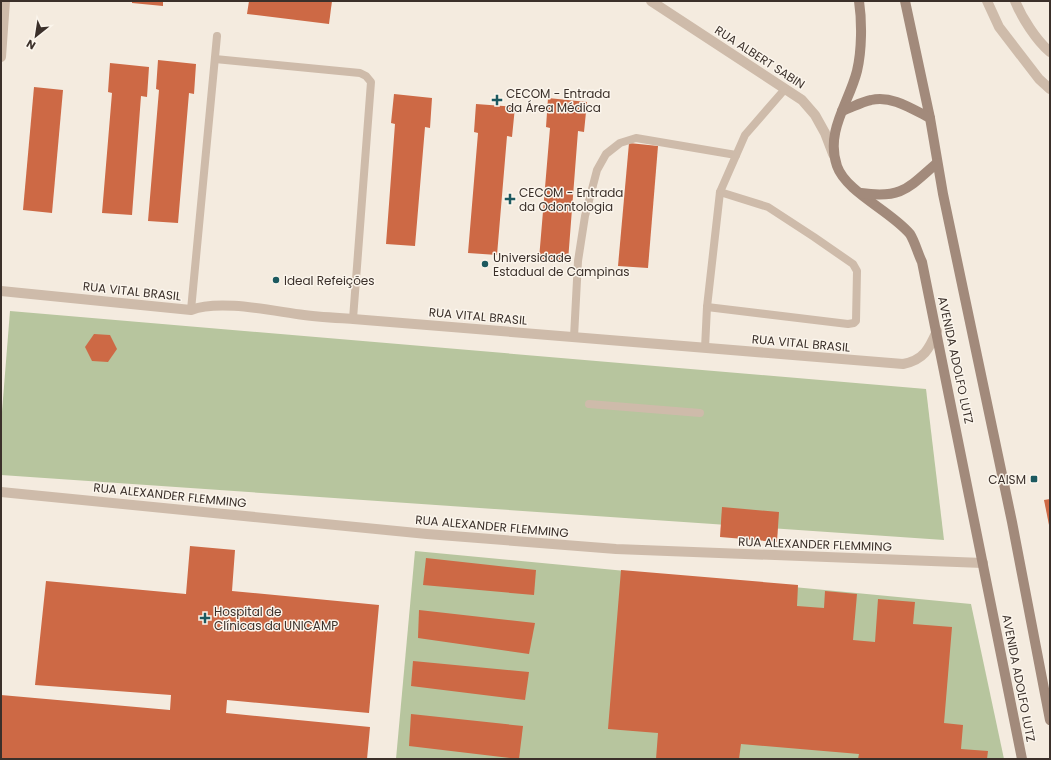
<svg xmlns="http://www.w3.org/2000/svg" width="1051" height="760" font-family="Poppins,sans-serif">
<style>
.green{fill:#b7c59e}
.building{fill:#cd6945}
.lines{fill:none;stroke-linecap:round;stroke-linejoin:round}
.service{stroke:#cebbaa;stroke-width:8}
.minor{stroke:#cebbaa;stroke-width:10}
.secondary{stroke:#a28a7b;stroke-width:10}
.poi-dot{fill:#1c595f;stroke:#fbf5ec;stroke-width:1.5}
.labels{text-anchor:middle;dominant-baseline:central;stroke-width:3;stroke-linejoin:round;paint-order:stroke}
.street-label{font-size:12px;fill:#3b302a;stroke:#fbf5ec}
.poi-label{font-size:12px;fill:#3b302a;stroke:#fbf5ec;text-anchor:start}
</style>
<rect width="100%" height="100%" fill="#f4ebdf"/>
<!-- green -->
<g class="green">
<polygon points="10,311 926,389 944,540 1,475 1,424"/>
<polygon points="415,551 971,604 1004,759 396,759"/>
</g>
<!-- building -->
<g class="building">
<polygon points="132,1 163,1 163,6 132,3"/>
<polygon points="249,1 332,1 329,24 247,14"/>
<polygon points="158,60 196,64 194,94 189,93 178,223 148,221 159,90 156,89"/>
<polygon points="110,63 149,67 147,97 141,96 132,215 102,213 112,93 108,92"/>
<polygon points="34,87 63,90 52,213 23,210"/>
<polygon points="394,94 432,98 430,128 425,127 415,246 386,244 395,124 391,123"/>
<polygon points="548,98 587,102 584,132 578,131 568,261 539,259 550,128 546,127"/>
<polygon points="476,104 515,107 512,137 507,136 497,255 468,253 478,133 474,132"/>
<polygon points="629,143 658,146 648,268 618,266"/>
<polygon points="94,334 110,335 117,349 108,362 92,361 85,347"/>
<polygon points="1050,499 1050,525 1049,525 1044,500"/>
<polygon points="722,507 779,512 777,542 720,537"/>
<polygon points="190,546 235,550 232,591 379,605 369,713 227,700 226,713 370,727 367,759 1,759 1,695 170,710 171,695 35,685 46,581 186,594"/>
<polygon points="426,558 536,570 534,595 423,585"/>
<polygon points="621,570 798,585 797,606 824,608 825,591 857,594 853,640 875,642 878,599 915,602 913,624 952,627 944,723 963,725 961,749 988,751 987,759 858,759 859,754 741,744 739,759 656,759 658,733 608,729"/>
<polygon points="419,610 535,623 529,654 418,638"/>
<polygon points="413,661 529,672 525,700 411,686"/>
<polygon points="411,714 523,726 519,759 409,746"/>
</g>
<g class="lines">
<!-- service -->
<g class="service">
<polyline points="215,59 360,73 366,76 371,82 353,319"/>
<polyline points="707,307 848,324 854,323 856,321 857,271 853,264 814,237 768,207 720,192"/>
<polyline points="191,310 217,36"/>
<polyline points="574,337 578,261 585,216 597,170 606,154 620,143 636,138 736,155"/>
<polyline points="705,348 707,307 720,192 745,135 785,89"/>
<polyline points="589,404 700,413"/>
</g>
<!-- minor -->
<g class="minor">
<polyline points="651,1 802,100 815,115 825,133 833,154"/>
<polyline points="987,1 999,27 1039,79 1050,89"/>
<path d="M 1015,1 C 1022,18 1036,40 1050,52"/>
<polyline points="1,57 5,1"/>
<path d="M 1,291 L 191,310 C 220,299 272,311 304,315 C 320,317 337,318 353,319 L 903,364 C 924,360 929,349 937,331"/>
<polyline points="1,492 427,534 616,549 983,563"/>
</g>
<!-- secondary -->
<g class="secondary">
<path d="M 859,1 C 862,21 862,50 857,71 C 849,103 825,131 837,166 C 846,192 891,211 910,234 C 915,242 918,254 922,262 L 1022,759"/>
<polyline points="905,1 930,118 943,194 1012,522 1050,720"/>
<path d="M 842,111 C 851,108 861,102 871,100 C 892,95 912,109 930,118"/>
<path d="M 861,193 C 902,199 908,188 937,163"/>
</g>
</g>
<!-- markers -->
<g class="poi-dot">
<path d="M495 94h4v4h4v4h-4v4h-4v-4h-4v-4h4z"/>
<path d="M508 193h4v4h4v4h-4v4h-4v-4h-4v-4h4z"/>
<circle cx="485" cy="264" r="4"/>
<circle cx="276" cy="280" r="4"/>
<rect x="1030" y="475" width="8" height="8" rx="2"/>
<path d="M203 612h4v4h4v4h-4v4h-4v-4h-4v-4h4z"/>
</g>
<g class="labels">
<!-- street labels -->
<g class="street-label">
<text transform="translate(760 57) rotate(33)">RUA ALBERT SABIN</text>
<text transform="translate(132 291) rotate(6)">RUA VITAL BRASIL</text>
<text transform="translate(478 316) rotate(5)">RUA VITAL BRASIL</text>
<text transform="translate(801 343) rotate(5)">RUA VITAL BRASIL</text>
<text transform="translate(956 360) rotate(78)">AVENIDA ADOLFO LUTZ</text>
<text transform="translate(170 495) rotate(6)">RUA ALEXANDER FLEMMING</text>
<text transform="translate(492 526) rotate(5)">RUA ALEXANDER FLEMMING</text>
<text transform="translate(815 544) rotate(2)">RUA ALEXANDER FLEMMING</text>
<text transform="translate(1019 678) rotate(79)">AVENIDA ADOLFO LUTZ</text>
</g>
<!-- poi labels -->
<g class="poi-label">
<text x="506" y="93">CECOM - Entrada<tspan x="506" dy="14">da Área Médica</tspan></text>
<text x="519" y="192">CECOM - Entrada<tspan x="519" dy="14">da Odontologia</tspan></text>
<text x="493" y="257">Universidade<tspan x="493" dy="14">Estadual de Campinas</tspan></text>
<text x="284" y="280">Ideal Refeições</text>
<text x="1026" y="479" text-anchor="end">CAISM</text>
<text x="214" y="611">Hospital de<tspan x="214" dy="14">Clínicas da UNICAMP</tspan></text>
</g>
</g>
<!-- border -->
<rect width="1051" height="760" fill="none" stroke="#3b302a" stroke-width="4"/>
<!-- north arrow -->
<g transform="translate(36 36) rotate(210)" stroke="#fbf5ec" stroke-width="3" paint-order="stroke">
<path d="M0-3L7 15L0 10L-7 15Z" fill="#3b302a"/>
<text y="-6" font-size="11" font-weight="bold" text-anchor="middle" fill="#3b302a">N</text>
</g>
</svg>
